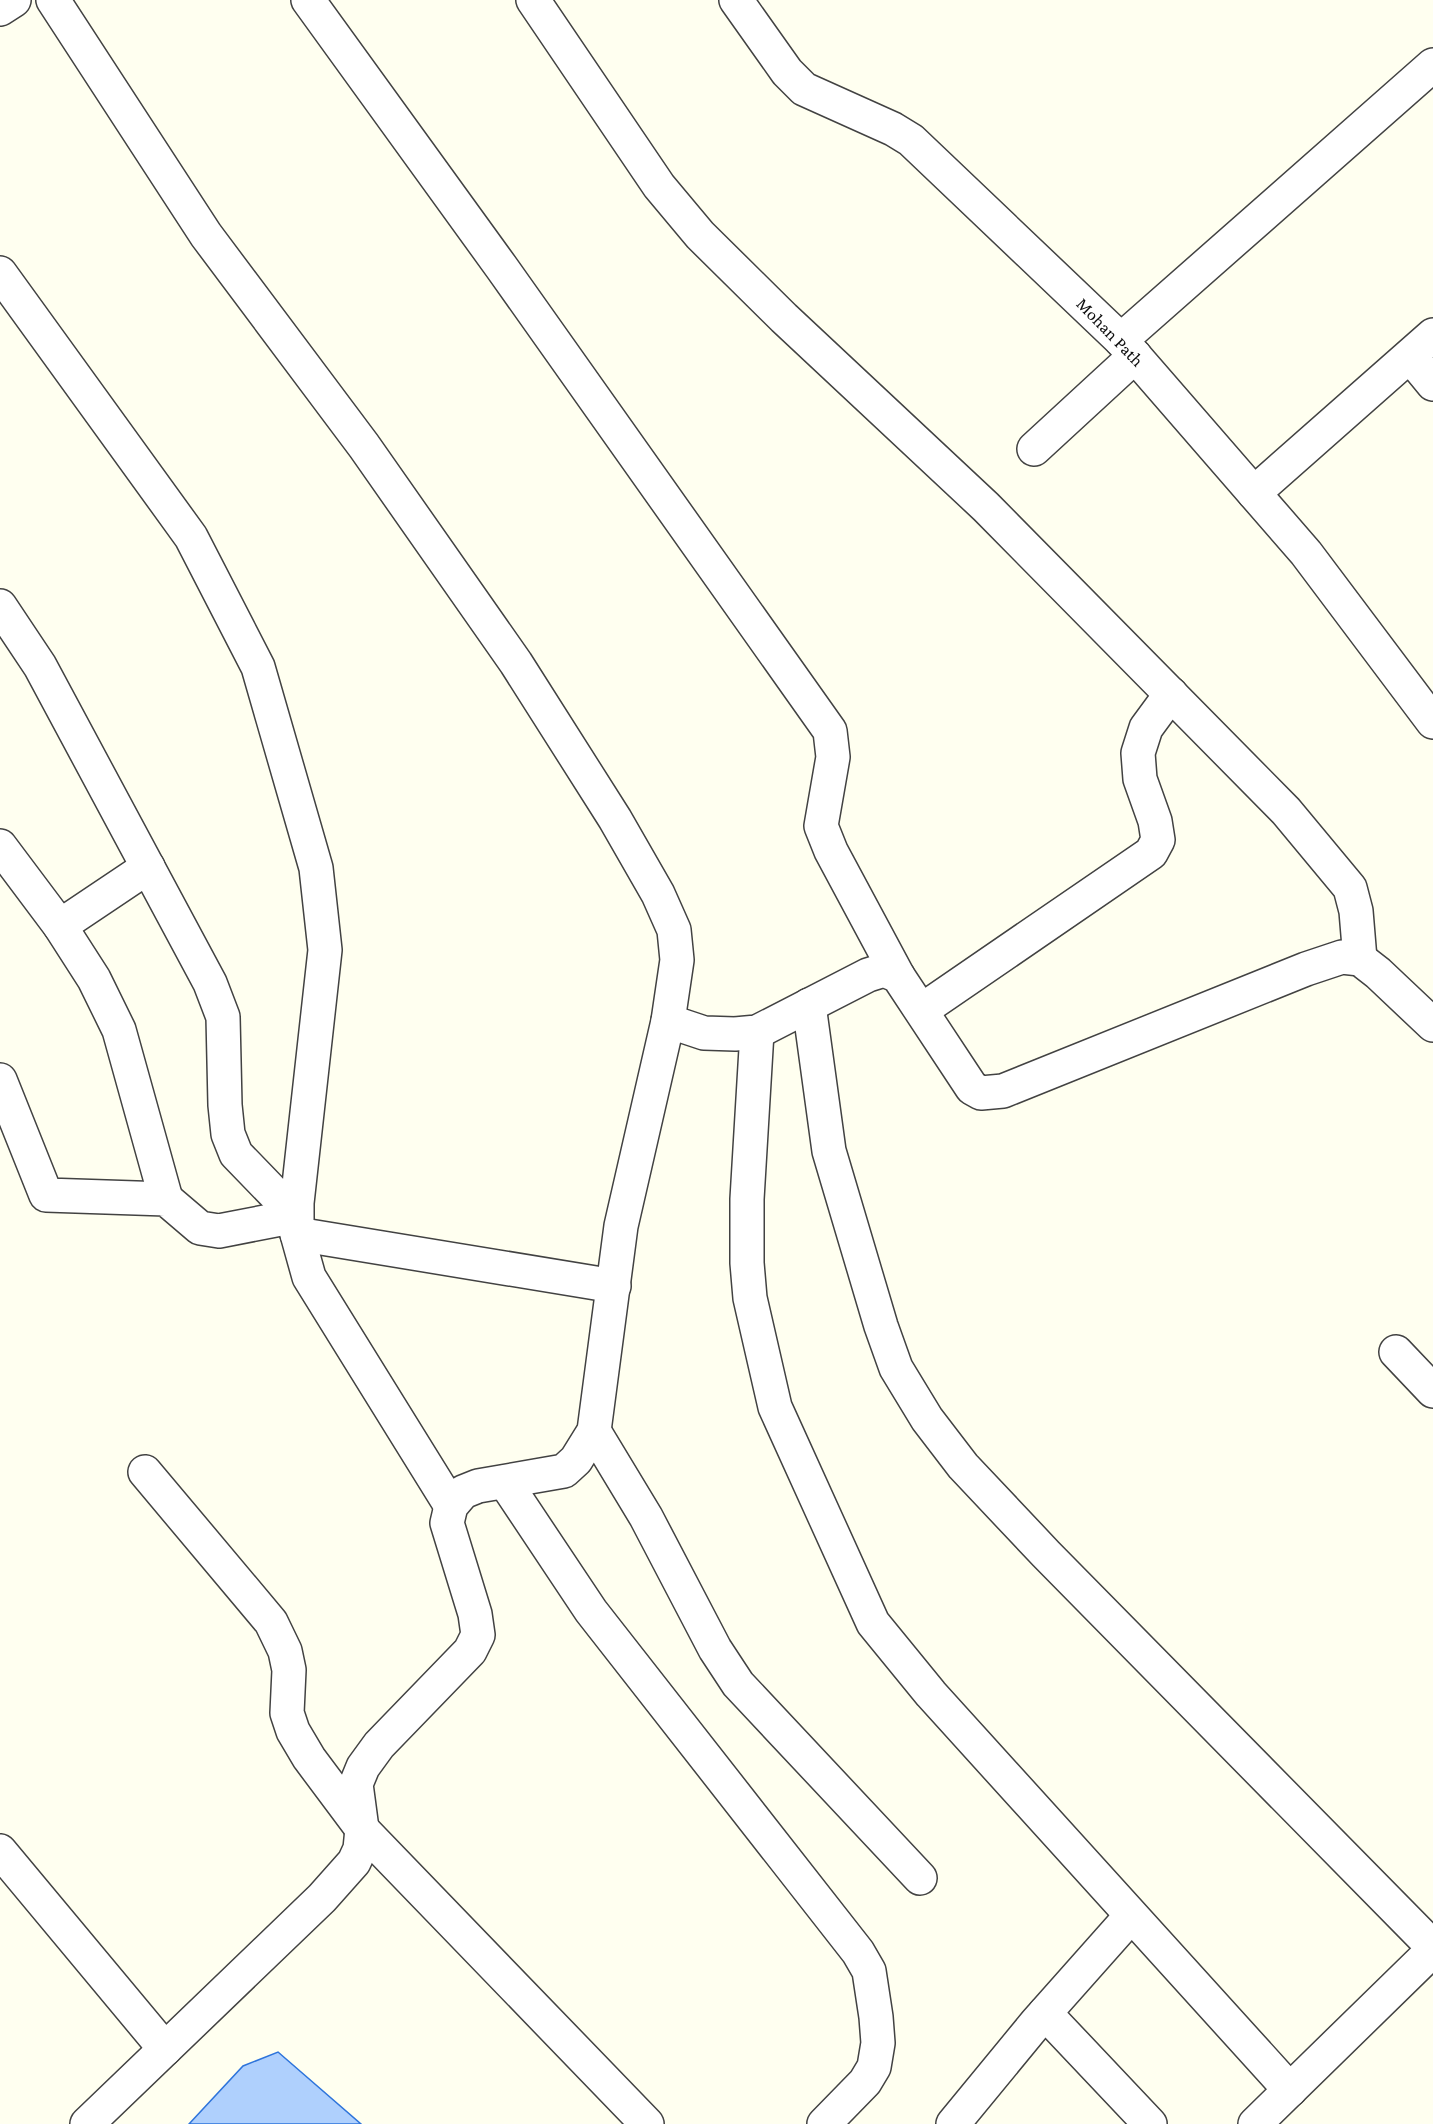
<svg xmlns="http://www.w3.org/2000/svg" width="1433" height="2124" font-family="'Crimson Pro',serif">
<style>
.water{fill:#afd0fd;stroke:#2e74db;stroke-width:1.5}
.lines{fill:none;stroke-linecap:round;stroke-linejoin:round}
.minor-casing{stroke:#424242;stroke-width:36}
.minor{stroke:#fff;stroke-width:33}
.labels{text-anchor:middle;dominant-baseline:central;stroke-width:6;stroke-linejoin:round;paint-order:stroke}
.street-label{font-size:18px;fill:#0f0f0f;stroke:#fff}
</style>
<rect width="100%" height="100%" fill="#fffff0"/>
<!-- water -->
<polygon class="water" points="278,2052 361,2124 189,2124 243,2066"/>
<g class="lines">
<!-- minor casing -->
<g class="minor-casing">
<g id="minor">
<polyline points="53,0 206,235 364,446 516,663 615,819 658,894 674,930 677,960 668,1021 621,1226 594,1431 576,1460 564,1471 478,1486 463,1492 451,1506 447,1523 475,1614 478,1635 470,1651 379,1745 363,1767 356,1784 362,1829 360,1849 354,1862 322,1898 87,2124"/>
<polyline points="308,0 502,268 830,731 833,757 821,826 831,851 898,976"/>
<polyline points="533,0 659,186 700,235 784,318 986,507 1286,811 1350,888 1356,911 1360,959"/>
<polyline points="736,0 787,72 804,89 893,129 911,140 1121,340 1306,553 1433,722"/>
<polyline points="0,9 14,0"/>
<polyline points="0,273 191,537 258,667 316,868 325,950 297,1203 297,1234 309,1277 451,1506"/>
<polyline points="1121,340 1433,65"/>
<polyline points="1410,356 1433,384"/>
<polyline points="1034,449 1135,356"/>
<polyline points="1254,493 1433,335"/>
<polyline points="0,606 40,666 210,983 223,1017 225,1105 228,1134 236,1154 296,1216"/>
<polyline points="0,846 60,926 94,979 119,1030 166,1199"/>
<polyline points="60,926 148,867"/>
<polyline points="809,1005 829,1151 881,1326 896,1368 927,1419 963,1466 1046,1554 1433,1947"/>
<polyline points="922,1010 1151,853 1158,840 1155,821 1140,779 1138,753 1146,728 1171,694"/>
<polyline points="668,1021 704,1033 735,1034 757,1032 868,975 884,970 898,976 972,1088 981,1093 1003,1091 1306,969 1342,957 1360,959 1378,973 1433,1025"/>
<polyline points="757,1032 747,1199 747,1263 750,1298 775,1407 873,1623 931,1694 1290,2090"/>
<polyline points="0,1080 46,1195 166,1199 200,1228 219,1231 296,1216"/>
<polyline points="297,1234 614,1286"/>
<polyline points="1396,1352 1433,1391"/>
<polyline points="594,1431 646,1517 715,1649 738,1684 920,1878"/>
<polyline points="145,1472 271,1622 285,1651 289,1670 287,1713 293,1731 309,1758 362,1829 647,2124"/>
<polyline points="505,1482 591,1611 858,1952 869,1971 876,2017 878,2043 874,2067 865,2082 824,2124"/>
<polyline points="0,1851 165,2049"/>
<polyline points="1045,2013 1150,2124"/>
<polyline points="953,2124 1036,2023 1131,1916"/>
<polyline points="1255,2124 1433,1950"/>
</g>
</g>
<!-- minor -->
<use href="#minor" class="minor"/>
</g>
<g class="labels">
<!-- street labels -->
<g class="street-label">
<text transform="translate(1110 332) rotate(46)">Mohan Path</text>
</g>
</g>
</svg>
